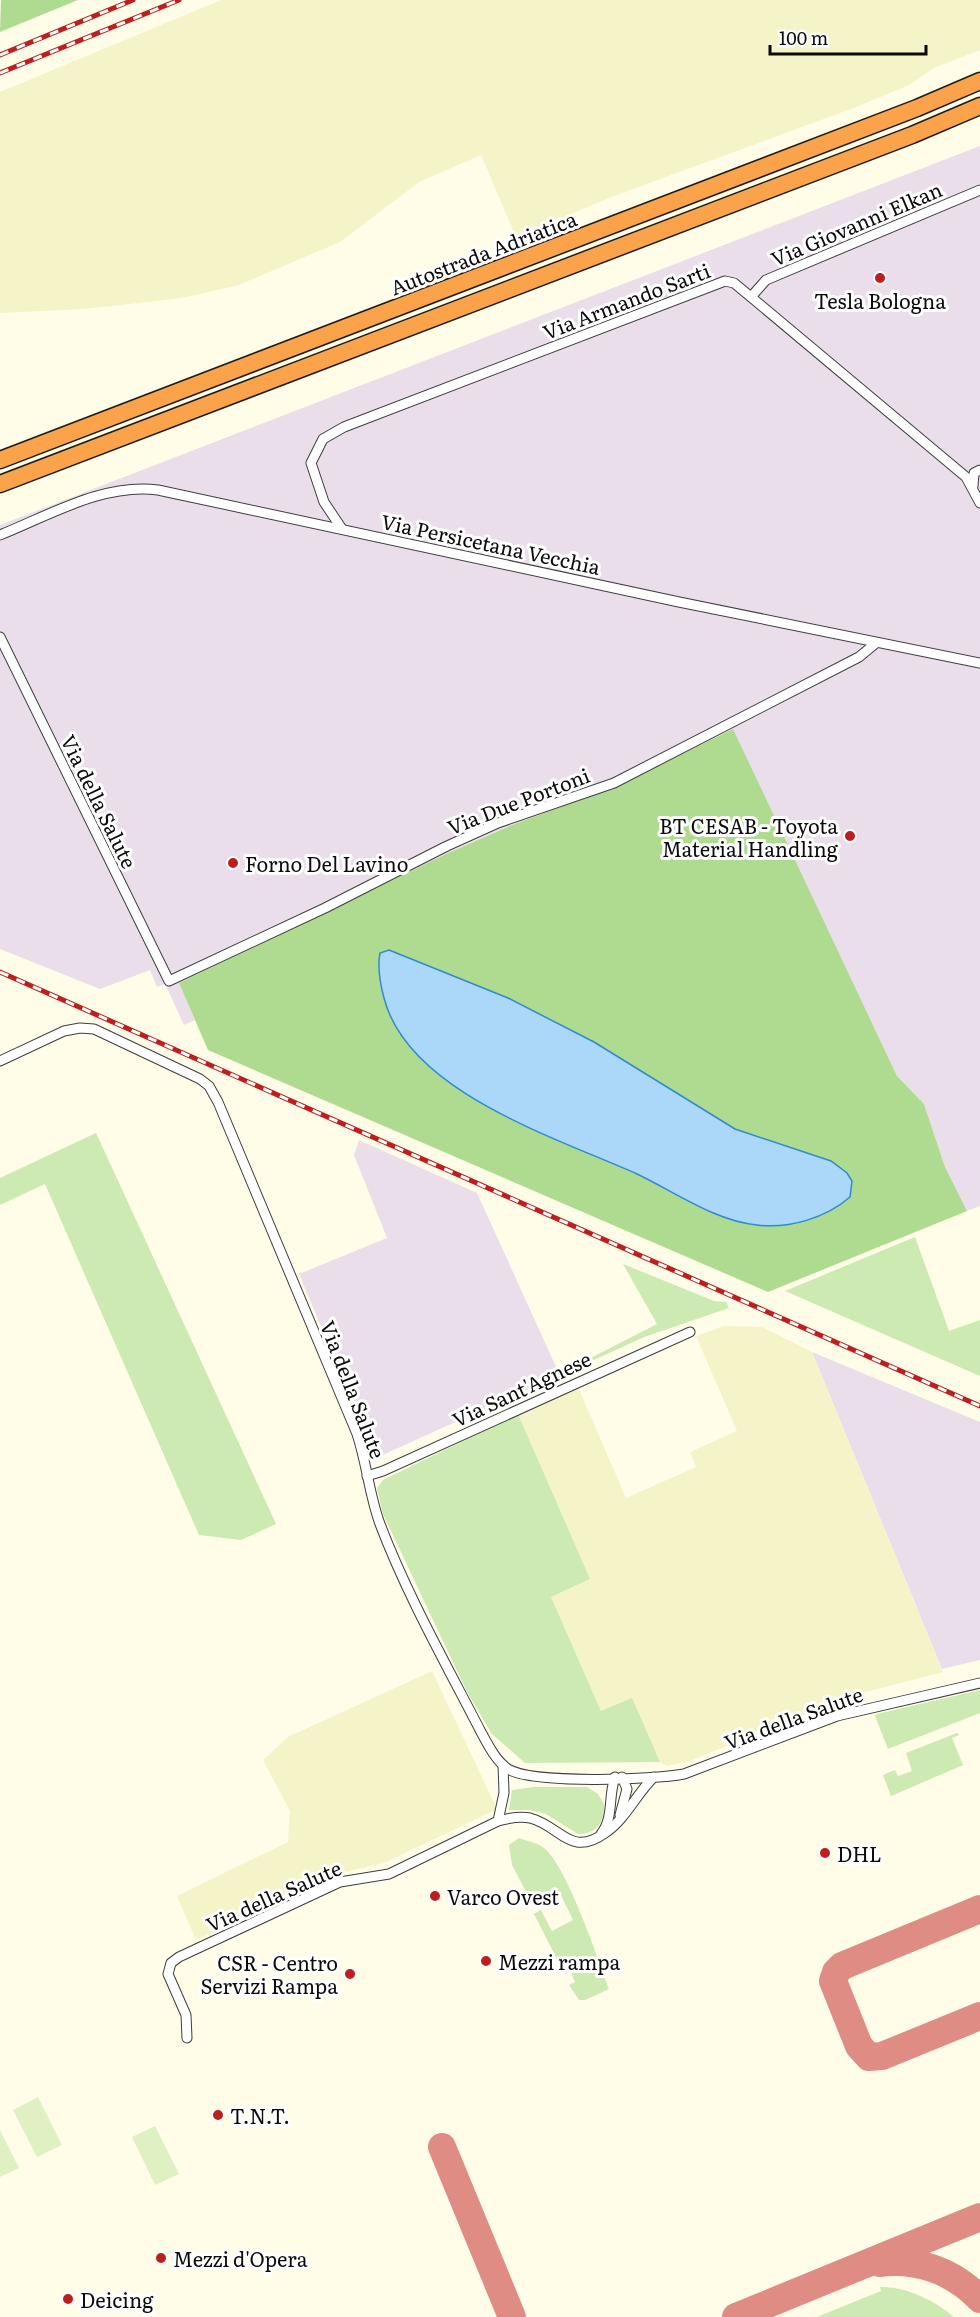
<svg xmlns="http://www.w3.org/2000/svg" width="980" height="2317" font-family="Literata,serif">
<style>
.industrial{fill:#eadeeb}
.farmland{fill:#f5f4c8}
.green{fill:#cceab1}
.forest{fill:#afdb90}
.pitch{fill:#dff1c3}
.water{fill:#abd8f8;stroke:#2f8ad2;stroke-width:1.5}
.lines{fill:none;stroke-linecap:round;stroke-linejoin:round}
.taxiway{stroke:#df8d84;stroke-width:28}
.minor-casing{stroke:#3e3e3e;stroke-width:11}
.motorway-casing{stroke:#1c1c1c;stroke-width:19}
.minor{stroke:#fff;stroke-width:9}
.motorway{stroke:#faa34b;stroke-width:16}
.rail-casing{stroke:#bf1e1f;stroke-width:5}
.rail{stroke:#fff;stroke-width:3;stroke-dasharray:9;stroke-linecap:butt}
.poi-dot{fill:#bf1e1f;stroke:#fff;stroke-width:2}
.labels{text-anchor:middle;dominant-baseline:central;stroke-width:6;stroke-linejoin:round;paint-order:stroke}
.street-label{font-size:20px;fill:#0b0b0b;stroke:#fff}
.poi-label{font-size:20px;fill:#0b0b0b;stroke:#fff;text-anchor:start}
</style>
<rect width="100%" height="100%" fill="#fffce8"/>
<!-- industrial -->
<g class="industrial">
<polygon points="980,146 980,1206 967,1211 945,1167 924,1104 897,1076 732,729 614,787 512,825 446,854 179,983 195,1020 184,1025 165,984 157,987 150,970 100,989 0,949 0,525"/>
<polygon points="359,1140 477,1193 557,1369 555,1377 376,1458 299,1274 387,1238 354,1155"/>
<polygon points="812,1352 980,1422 980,1660 942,1669"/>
</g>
<!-- farmland -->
<g class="farmland">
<polygon points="221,0 980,0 980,50 934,68 909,85 859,106 614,196 516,237 481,155 419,182 340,242 239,285 182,298 85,309 0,313 0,92"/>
<polygon points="724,1326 762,1327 812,1352 943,1672 843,1698 690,1761 667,1766 660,1762 657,1754 601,1711 551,1597 590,1579 518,1414 578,1387 626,1498 696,1467 690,1452 737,1431 696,1336"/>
<polygon points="432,1671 497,1809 384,1863 345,1872 196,1940 177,1896 288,1842 290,1811 263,1760 288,1737"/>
</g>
<!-- green -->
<g class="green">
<polygon points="96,1133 276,1524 241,1540 199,1535 45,1184 0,1205 0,1178"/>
<polygon points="915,1237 949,1331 980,1320 980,1376 785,1291"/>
<polygon points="623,1264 714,1301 726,1302 729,1308 644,1337 570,1371 573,1367 657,1324"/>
<polygon points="518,1414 590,1579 551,1597 601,1711 632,1698 660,1762 525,1763 492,1734 467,1692 383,1514 377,1488 383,1480"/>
<polygon points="980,1690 980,1713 888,1749 875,1716 877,1714"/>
<polygon points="957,1733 959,1735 952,1738 963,1765 891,1796 883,1775 895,1770 898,1776 912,1771 906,1753"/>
<path d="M 534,1787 L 587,1787 L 598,1794 L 604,1804 C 605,1822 597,1834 578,1834 L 546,1814 L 530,1810 L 509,1810 L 512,1790 Z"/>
<path d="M 519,1838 C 526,1841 535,1842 541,1846 C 565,1859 598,1960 609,1989 L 585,2000 L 579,2000 L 569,1985 L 575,1982 L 567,1963 L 560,1965 L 534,1914 L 541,1910 L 552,1931 L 573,1920 L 559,1891 L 532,1903 L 512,1865 L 509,1845 Z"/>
<path d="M 880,2287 C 905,2286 936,2301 954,2317 L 817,2317 L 881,2291 Z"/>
</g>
<!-- forest -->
<g class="forest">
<polygon points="1,0 78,0 0,32"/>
<polygon points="733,729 897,1076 924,1104 945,1167 967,1211 768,1292 208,1050 179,983 446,854 512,825 614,787"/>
</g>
<!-- pitch -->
<g class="pitch">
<polygon points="38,2097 62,2145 37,2157 13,2110"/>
<polygon points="155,2126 179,2174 155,2185 132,2137"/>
<polygon points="0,2130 19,2168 0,2177"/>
</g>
<!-- water -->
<path class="water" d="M 389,950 L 508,998 L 594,1042 L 735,1129 L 831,1161 L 847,1173 L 852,1181 L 850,1197 C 826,1218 789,1229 757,1225 C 715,1221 675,1192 637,1174 C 557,1138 408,1092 384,998 C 380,983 377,968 380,953 Z"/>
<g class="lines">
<!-- taxiway -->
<g class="taxiway">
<polyline points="980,1909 842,1966 836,1972 833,1981 859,2046 869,2057 882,2056 980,2016"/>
<polyline points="442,2147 512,2317"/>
<path d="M 879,2263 C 917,2258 953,2271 980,2299"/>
<polyline points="736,2317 980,2217"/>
</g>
<!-- minor casing -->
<g class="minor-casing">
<g id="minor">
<polyline points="751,297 766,280 980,190"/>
<polyline points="973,486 974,473 980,470"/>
<polyline points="342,529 324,502 311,463 323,439 344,427 725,281 734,283 751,297 966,477 980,503"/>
<path d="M 0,535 C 50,515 103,483 158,490 L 679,602 L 980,663"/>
<polyline points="0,637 169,981 325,908 447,846 498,823 614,783 859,657 876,643"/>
<path d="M 0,1061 L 64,1031 L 80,1028 L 94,1029 L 200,1079 L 209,1086 L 218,1102 L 357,1434 C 367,1464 369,1494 380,1524 C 407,1595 446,1664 481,1732 C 488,1745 496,1761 508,1769 C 532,1784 653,1780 684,1774 L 837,1716 L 980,1683"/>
<polyline points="367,1476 383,1471 690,1332"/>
<polyline points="620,1815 627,1789 622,1777"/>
<polyline points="498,1821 504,1793 503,1765"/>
<path d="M 601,1834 C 614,1818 608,1796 615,1777"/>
<path d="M 187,2038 L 186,2015 L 168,1974 L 171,1963 L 179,1957 L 340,1882 L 389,1874 L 498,1821 C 509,1818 519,1816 530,1818 C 561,1826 570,1858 605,1833 C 626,1819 636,1794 654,1777"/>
</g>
</g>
<!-- motorway casing -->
<g class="motorway-casing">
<g id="motorway">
<polyline points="0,460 917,108 980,81"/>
<polyline points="0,484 912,135 980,106"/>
</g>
</g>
<!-- minor -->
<use href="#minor" class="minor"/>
<!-- motorway -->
<use href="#motorway" class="motorway"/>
<!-- rail casing -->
<g class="rail-casing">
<g id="rail">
<polyline points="0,55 133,0"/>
<polyline points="0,73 179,0"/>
<polyline points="0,972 980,1406"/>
</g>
</g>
<!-- rail -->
<use href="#rail" class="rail"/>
</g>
<!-- markers -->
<g class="poi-dot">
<circle cx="880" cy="278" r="6"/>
<circle cx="850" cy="836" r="6"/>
<circle cx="233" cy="863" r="6"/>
<circle cx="825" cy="1853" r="6"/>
<circle cx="435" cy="1896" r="6"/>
<circle cx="486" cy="1961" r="6"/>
<circle cx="350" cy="1974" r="6"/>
<circle cx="218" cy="2115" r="6"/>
<circle cx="161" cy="2258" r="6"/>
<circle cx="68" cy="2299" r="6"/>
</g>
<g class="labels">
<!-- street labels -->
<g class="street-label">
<text transform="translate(856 223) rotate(-23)">Via Giovanni Elkan</text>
<text transform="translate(483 252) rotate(-21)">Autostrada Adriatica</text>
<text transform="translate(626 300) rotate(-21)">Via Armando Sarti</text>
<text transform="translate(491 543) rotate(12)">Via Persicetana Vecchia</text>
<text transform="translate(518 800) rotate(-21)">Via Due Portoni</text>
<text transform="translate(100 801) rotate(64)">Via della Salute</text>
<text transform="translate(521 1388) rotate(-25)">Via Sant'Agnese</text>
<text transform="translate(354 1389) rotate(69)">Via della Salute</text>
<text transform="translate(793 1717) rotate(-20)">Via della Salute</text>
<text transform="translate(273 1895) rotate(-24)">Via della Salute</text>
</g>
<!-- poi labels -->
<g class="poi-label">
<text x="880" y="300" text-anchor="middle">Tesla Bologna</text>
<text x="838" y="825" text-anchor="end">BT CESAB - Toyota<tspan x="838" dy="23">Material Handling</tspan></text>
<text x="245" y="863">Forno Del Lavino</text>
<text x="837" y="1853">DHL</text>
<text x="447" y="1896">Varco Ovest</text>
<text x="498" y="1961">Mezzi rampa</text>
<text x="338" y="1962" text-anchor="end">CSR - Centro<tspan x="338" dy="23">Servizi Rampa</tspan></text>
<text x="230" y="2115">T.N.T.</text>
<text x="173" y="2258">Mezzi d'Opera</text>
<text x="80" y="2299">Deicing</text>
</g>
</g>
<!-- scale -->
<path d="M770 45v9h156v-9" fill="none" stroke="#0b0b0b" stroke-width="3"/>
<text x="779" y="45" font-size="18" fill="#0b0b0b" stroke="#ffffff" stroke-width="4.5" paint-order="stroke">100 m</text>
</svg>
